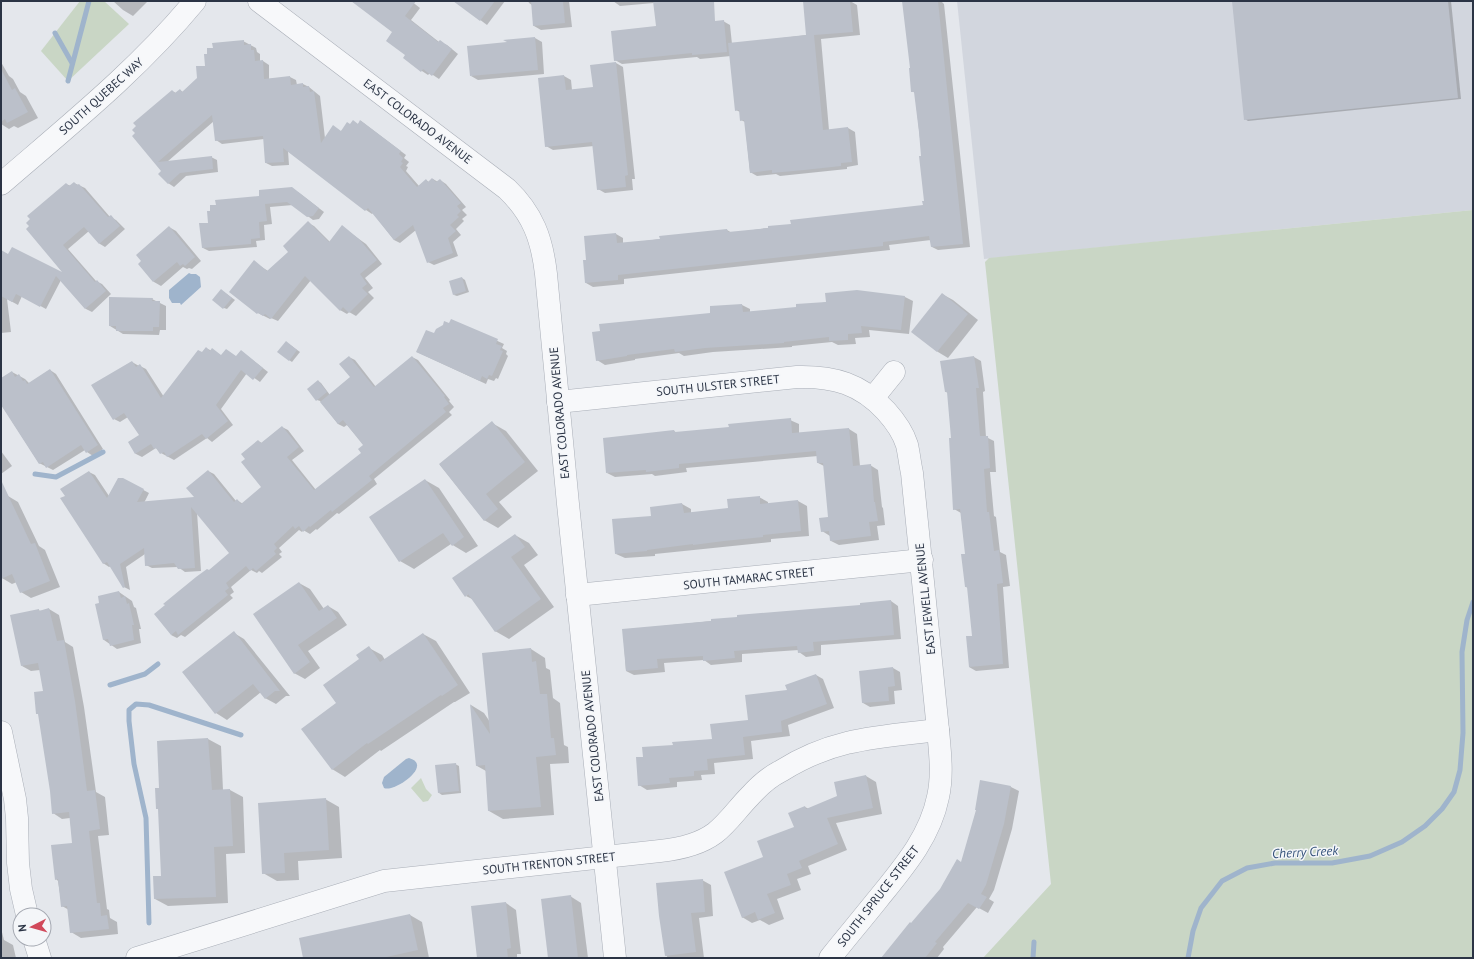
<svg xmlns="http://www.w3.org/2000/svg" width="1474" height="959" font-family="'PT Sans',sans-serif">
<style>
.built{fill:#d2d6de}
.green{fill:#c9d6c5}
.water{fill:#9fb4cc}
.shadow{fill:#0003}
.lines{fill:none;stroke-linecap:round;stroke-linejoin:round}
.stream{stroke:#9fb4cc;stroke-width:5}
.building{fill:#bbc0ca}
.minor-casing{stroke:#a9aeb7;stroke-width:23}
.minor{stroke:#f7f8fa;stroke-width:22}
.labels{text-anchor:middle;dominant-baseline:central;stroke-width:3;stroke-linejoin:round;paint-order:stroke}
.street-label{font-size:12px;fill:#2b3445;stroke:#f4f6f9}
.water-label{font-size:13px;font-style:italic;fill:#34527a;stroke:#f4f6f9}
</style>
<rect width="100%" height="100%" fill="#e4e7ec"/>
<!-- built -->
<polygon class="built" points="957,1 1473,1 1473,210 984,259"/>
<!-- green -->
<g class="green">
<polygon points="80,1 104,1 129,24 68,81 41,51"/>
<polygon points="1473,210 1473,958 983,958 1051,884 985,262 989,258"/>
<polygon points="421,778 426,789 432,795 428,801 423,802 411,788"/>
</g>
<!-- water -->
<g class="water">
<polygon points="189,273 191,274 196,274 200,277 201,287 181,305 180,303 172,303 169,298 169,290"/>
<path d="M 409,758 C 434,765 394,793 384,788 L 382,783 L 384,777 L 406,759 Z"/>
</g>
<!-- shadow -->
<g class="shadow">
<polygon points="113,1 148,1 133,16 123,10"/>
<polygon points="353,1 411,1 420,8 411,20 439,42 447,45 458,54 439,79 430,73 428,75 422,71 406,55 393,32"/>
<polygon points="455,1 505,1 487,25"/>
<polygon points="528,1 569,1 572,27 541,30 534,26 532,5 529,3"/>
<polygon points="613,1 686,1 687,25 723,21 730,25 732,44 807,35 804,1 850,1 857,5 860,35 821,39 829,130 848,128 855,132 858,165 847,167 847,169 780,176 776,174 757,176 750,172 745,122 741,120 740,112 736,110 731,56 700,59 697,57 622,64 615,60 657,27 654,3 620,6"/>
<polygon points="903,1 941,1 944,4 970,247 938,250 932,247 931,240 889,245 890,250 624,279 624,284 593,287 586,283 587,261 585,237 616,234 623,238 623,244 727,230 732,233 924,206 925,202 922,157 915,93 912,91 911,69"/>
<polygon points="1233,1 1451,1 1461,99 1248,121 1245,119"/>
<polygon points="535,38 542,42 544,74 478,80 471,76"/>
<polygon points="243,41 256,48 257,52 260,54 260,62 263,61 269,65 269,79 290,77 296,80 297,85 303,84 309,87 320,96 325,138 341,131 351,125 358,124 361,121 406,155 404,158 409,162 406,166 408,167 406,171 419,186 426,180 429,182 433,179 438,182 440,180 446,184 466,207 462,210 467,215 462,219 464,221 456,229 461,235 453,242 458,256 434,265 428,262 416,230 400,243 394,240 373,213 372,214 366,210 288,151 289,165 272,166 266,163 264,139 222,144 216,140 214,121 167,162 211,157 217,160 218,172 186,176 174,187 168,183 163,171 133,136 172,91 176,93 180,90 183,92 198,78 206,67 208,55 214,48"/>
<polygon points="1,62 9,76 13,79 20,92 26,96 38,118 18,128 14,126 9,129 1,124"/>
<polygon points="616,63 623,67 635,179 632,179 633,190 605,193 598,189 594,146 553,150 546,146 564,76 571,80 572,90 594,88"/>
<polygon points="74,183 85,188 110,217 116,220 125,229 105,247 100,244 89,231 68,249 96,281 102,284 111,294 92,312 86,309 61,280 46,309 22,296 18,305 7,299 11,332 1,333 1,251 9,255 65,275 28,229 66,184 71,186"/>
<polygon points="298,192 324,212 319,219 313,220 293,205 270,207 272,224 264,225 265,240 256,241 257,247 209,251 203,248 209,224 260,197"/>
<polygon points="308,223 314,226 330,242 342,227 366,244 382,264 365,278 373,288 368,292 374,298 356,316 349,312 347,314 340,310 311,280 278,321 271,318 270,319 258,313 254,262 268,271 290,252"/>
<polygon points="169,227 176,231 201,261 192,269 189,268 187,269 183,267 161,286 154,282 139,264"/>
<polygon points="462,278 465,280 469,292 457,296 454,295"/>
<polygon points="857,291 905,297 913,301 909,334 869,330 870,337 855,338 856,344 838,345 832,342 792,346 792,347 713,352 684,356 679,353 635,359 635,360 605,365 597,360 712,314 742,305 750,309 750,312 797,308 827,302"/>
<polygon points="224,292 235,300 227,309 224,308"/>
<polygon points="942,294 953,300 978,320 948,358 938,352 913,332"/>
<polygon points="152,299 166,306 166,330 160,330 159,335 123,334 110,326"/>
<polygon points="452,320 504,344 502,348 507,351 506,354 508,356 498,379 496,378 494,381 488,379 486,384 417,352 435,335 450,324"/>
<polygon points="289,344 300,352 292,362 289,360"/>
<polygon points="206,348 222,356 236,357 241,351 268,372 260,382 247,373 221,409 233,425 212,442 207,438 174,460 161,453 156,448 142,457 136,454 129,442 141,435 128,417 120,422 114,419 132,362 139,366 140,366 146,369 164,397"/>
<polygon points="349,357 355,360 376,387 412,357 418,360 450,400 449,401 454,407 449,412 452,415 374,479 377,484 339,514 337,513 317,530 316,529 310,534 303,530 302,532 299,530 279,548 282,552 279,554 282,557 262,573 259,571 257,573 251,570 231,587 234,592 230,595 233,598 185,637 181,635 177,638 171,635 209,571 231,553 197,512 201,571 185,572 178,567 152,568 146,565 145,554 126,567 130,590 124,587 111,566 109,567 103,563 66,496 89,472 95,475 109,496 123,479 149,493 144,503 196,498 208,471 214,474 236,501 237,500 243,504 263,487 246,459 258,441 262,443 282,427 288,430 304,451 292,460 316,490 362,453 364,445 347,425 344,427 338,424 320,401 317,400 318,381 321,383 330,395 351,377"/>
<polygon points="974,357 981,361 985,391 983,392 986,437 994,441 996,472 990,472 994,516 996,517 1000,552 1006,555 1010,586 1003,587 1009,668 976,671 969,667 973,636 968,588 966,587 966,555 961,513 954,509 952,439 948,393 946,392 941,362"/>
<polygon points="50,370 56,374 103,449 93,456 87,452 85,450 53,470 39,463 1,404 1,379 12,372 25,379 30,384"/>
<polygon points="790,420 799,424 799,434 849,429 857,434 860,466 870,465 878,470 882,507 883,508 885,525 877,526 879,540 839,545 831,541 830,536 822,531 829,518 824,466 818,463 818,456 686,468 687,472 655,476 652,474 615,477 607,473 674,431 677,433 730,428"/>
<polygon points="492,423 506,431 538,471 499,502 512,517 498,528 484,520 440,465"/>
<polygon points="1,451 12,466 1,474"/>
<polygon points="425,480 439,488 478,546 466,553 451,544 414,569 400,561"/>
<polygon points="8,496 18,502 39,546 45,550 60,587 31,598 21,592 17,582 12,584 2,578 1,576 1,499"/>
<polygon points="759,497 768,502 768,504 798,501 807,506 809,536 771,539 771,542 655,554 655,556 625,558 616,554 652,517 682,504 691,509 691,513 729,509"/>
<polygon points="515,535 529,543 538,555 524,565 554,607 509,639 495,631 474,600 466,596"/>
<polygon points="299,583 310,589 324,609 328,606 338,612 347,625 308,651 320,668 305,679 294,673"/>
<polygon points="119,592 132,601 134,607 136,608 141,629 139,629 141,643 117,649 104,640 100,604"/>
<polygon points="891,601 898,606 901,639 821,645 821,655 806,657 799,652 799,650 742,654 742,662 711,665 704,660 664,663 665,672 634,675 626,671 623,630 861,606"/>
<polygon points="49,609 59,615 65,642 73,647 84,707 96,792 105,797 109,835 98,836 107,909 109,910 110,918 117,922 118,934 81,938 71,932 69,910 62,906 58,881 56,879 73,844 70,818 62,819 53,813 44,692 40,670 31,671 22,666 38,610 41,611"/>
<polygon points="234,633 244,639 290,696 286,696 276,704 265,698 261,692 227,720 216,713 184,672"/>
<polygon points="423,634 436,641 470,693 455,702 454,702 381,751 380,750 345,777 332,769 337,703 360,659 369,648 382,655 385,660"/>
<polygon points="531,649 545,658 546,668 550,670 553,698 560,703 564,745 568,747 569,763 550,764 554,815 503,819 489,811 486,771 477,766 471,705 484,713 490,722"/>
<polygon points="893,668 900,672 902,690 894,691 895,704 870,707 863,703 860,672"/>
<polygon points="816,675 823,679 834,708 788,725 790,736 751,741 753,759 714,763 715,774 701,775 702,780 677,782 677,787 647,790 639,785 644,757 674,746 713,740 749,721 788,691"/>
<polygon points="208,739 221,746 223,790 230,790 243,797 245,853 226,854 228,903 168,906 155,899 163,877 158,741"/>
<polygon points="455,764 459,766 461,793 442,795 439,793"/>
<polygon points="866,776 876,782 882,814 836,823 847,850 808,866 811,874 797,879 801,890 777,899 784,919 769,925 760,920 752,923 742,917 764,858 796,827 805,807 809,809 838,797"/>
<polygon points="981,781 1011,787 1019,791 1012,829 994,890 989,899 994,902 988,913 977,907 943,947 944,949 937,958 882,958 912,924 962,863 977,810"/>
<polygon points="325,799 339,807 342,858 298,861 299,880 277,881 263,873"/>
<polygon points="702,880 711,885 713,916 699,918 704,958 668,958 666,955"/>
<polygon points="570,896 581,903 588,958 549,958"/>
<polygon points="506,903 516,910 521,954 517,954 517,958 478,958"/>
<polygon points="410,915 422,922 429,958 304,958"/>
<polygon points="1,928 4,940 13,945 16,958 1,958"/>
</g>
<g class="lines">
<!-- stream -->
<g class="stream">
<polyline points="55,33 72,63"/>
<polyline points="68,81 89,1"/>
<polyline points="35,474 56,477 103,452"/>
<polyline points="110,685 145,674 158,664"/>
<polyline points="149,923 146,818 134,764 129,721 129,710 136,704 149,705 241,735"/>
<polyline points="1033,958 1034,942"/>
<polyline points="1188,958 1193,931 1201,908 1222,881 1247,868 1275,863 1332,863 1370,856 1402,842 1425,826 1442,809 1454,792 1460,770 1463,733 1462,652 1467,620 1473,602"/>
</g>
</g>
<!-- building -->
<g class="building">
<polygon points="351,1 416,1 405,16 438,42 440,40 452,49 432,76 423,69 421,72 403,58 405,55 386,41 392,32"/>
<polygon points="453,1 495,1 480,21"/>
<polygon points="531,1 563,1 565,23 533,26"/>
<polygon points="653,1 714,1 715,21 724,20 727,52 692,55 692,53 614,61 611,31 656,26"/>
<polygon points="803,1 850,1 853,32 814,35 823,130 848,127 852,162 841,163 841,166 804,170 772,173 772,170 750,173 744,120 740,121 739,110 735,111 728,43 806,35"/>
<polygon points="902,1 938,1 963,244 931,247 929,236 883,242 883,246 618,275 618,280 585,283 583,260 586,260 584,236 616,233 617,243 660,239 659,236 727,229 728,232 768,228 768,226 791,224 790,220 923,205 922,201 924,201 919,156 921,156 919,132 914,92 911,92 909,68 910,68"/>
<polygon points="1232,1 1448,1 1458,98 1244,120"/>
<polygon points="535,37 538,70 470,76 467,46 507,42 503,40"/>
<polygon points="244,40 244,45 251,44 251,50 254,50 255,61 263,60 264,79 290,76 291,85 303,83 303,87 309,86 310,92 314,91 321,143 333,125 341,131 347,122 350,124 353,120 358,124 360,120 401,151 399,154 403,158 401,162 403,163 400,167 417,187 426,179 428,182 432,178 436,182 440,179 461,203 457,206 461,211 457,215 459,217 450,225 456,231 448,238 453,253 427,263 413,225 394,240 368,208 365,211 283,148 284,162 265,163 263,136 215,141 212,115 158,162 212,156 213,169 180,173 168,184 158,174 161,171 132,136 135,133 132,130 136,126 133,123 172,90 175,93 180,89 182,92 197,78 196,66 205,66 204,54 207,54 207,48 213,48 212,43"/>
<polygon points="616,62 628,175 625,176 626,187 597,190 592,142 545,147 538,78 564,75 566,90 593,87 590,65"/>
<polygon points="1,69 12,90 15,88 28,112 7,123 5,119 1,122"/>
<polygon points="74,182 77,185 79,184 108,217 111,215 120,226 99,244 84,227 63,245 95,282 97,280 106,291 85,309 56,276 40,307 16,294 12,302 1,296 1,250 8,254 12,247 62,272 26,229 29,226 26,223 30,219 27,216 66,183 69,186"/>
<polygon points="292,187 319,208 313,216 307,217 287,202 265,204 267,221 259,222 260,238 251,239 251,244 202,248 199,223 208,223 207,211 210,211 210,205 216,205 215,200 259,196 259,190"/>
<polygon points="308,221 329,242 342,225 359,239 377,260 360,274 367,284 362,288 368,294 349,313 343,307 340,311 305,276 271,319 265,314 263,316 258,313 257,314 229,292 254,260 267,271 288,252 283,246"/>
<polygon points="169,226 195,257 185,266 183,264 180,266 177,262 153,282 138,264 141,261 136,255"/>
<polygon points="462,277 466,291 453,295 449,281"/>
<polygon points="221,289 232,298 223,309 212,300"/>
<polygon points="857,290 905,296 901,330 861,326 862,333 848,334 848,340 829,341 829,337 784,342 784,343 705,348 675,352 674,349 627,355 627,356 596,361 592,332 600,331 599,324 710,313 710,306 742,304 743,312 796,307 796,304 826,302 825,293"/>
<polygon points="942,293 968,314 937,352 911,332"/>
<polygon points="109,297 153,298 152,301 160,301 159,327 153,327 153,331 116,331 116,326 109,326"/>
<polygon points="451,319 498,339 496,344 502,346 500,350 503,351 492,376 489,375 487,379 482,376 480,381 416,352 426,330 434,333 436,329 443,325 444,321 449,323"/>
<polygon points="286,341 297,350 289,361 277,352"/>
<polygon points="206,347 210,351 212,348 221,355 226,349 236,356 241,350 263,368 253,380 241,370 216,405 228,421 206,439 202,434 167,457 164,452 160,454 156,448 154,449 151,444 135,454 128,442 139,435 124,413 113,420 91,385 132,361 136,367 140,364 161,398 198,350 202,352"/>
<polygon points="349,356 374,387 412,356 445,396 444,397 449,404 443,408 446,412 369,476 372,480 332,512 331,510 310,527 309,526 303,532 299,526 295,529 293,526 274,544 277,548 274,551 276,554 256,571 253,568 250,571 246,566 226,583 229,588 225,591 228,595 178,635 176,631 171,635 154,614 165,605 163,604 196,577 207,569 209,570 229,553 191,507 195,568 178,569 174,563 145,566 144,548 120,564 125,587 123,588 107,562 103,564 60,498 65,496 60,489 89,471 107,498 118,478 123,478 144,489 137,502 194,497 186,488 208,470 234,502 237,499 241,504 261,487 241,462 245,459 241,454 258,440 261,443 282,426 299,447 287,457 314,490 361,453 358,449 363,445 343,420 338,424 320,402 350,377 339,364"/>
<polygon points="974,356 979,388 976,388 980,436 988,436 990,468 984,469 987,512 989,512 994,551 999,550 1003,583 997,584 1003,664 969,667 966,636 972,636 967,587 965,587 961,554 965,554 960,509 953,510 949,438 951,438 947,392 945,392 940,361"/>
<polygon points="50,369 98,445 86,453 81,445 46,468 43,462 39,464 1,405 1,378 12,371 15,377 19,374 23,381 25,380 27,384"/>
<polygon points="318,380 327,392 316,401 307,389"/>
<polygon points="791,418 792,433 849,428 853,466 871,464 874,502 875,502 878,521 869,522 871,536 830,541 829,531 821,532 819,518 828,517 823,463 817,463 816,451 679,464 679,468 646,472 646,470 606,473 603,438 674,430 675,432 729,427 728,424"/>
<polygon points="492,421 525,462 486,494 498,509 484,521 439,464"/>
<polygon points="425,479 464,537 452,546 443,533 399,562 369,517"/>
<polygon points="1,480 31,544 35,543 50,581 20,593 12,574 1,579"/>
<polygon points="760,496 760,504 798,500 801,531 763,535 763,537 724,541 693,545 693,544 647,550 647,551 615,554 612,519 651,516 650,507 682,503 684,513 728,508 727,499"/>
<polygon points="515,534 525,547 511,557 541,599 495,632 468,594 465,597 452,578"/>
<polygon points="299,582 319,611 328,605 337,618 298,645 310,662 294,674 253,614"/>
<polygon points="119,591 121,598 125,596 127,604 129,603 134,625 132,625 134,640 110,646 108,639 103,640 95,604 99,603 98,596"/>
<polygon points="891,600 894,635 813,642 814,651 798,653 797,646 734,651 735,658 703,661 703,656 657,659 658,668 626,671 622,629 711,621 711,619 737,617 737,615 860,605 860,603"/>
<polygon points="49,608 57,641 64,640 75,701 87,791 95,790 100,829 89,831 97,903 100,903 101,916 107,915 109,929 70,933 67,906 61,907 58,879 55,880 51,845 72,843 69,812 52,814 50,791 38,714 36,714 34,692 43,691 38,663 21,666 10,615 39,609 39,611"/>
<polygon points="234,631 280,691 275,691 265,699 253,684 215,714 182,672"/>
<polygon points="423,633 458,685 442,696 441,695 368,744 367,743 332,770 301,729 336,703 323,685 359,659 356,655 369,646 380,662"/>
<polygon points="531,648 532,662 536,661 540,694 547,694 551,738 554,738 556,755 536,757 541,807 488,811 485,765 476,766 470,704 490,734 482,653"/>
<polygon points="893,667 895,686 888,687 889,701 862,703 859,671"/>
<polygon points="816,674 827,704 781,721 782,732 743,737 745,755 707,759 708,770 694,771 694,776 669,778 670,783 638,786 636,757 643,757 642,747 673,745 672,742 712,739 710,724 748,720 745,695 787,690 785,685"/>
<polygon points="208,738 212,790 230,789 233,846 214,847 216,897 154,899 153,876 161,876 158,809 156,809 155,788 159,788 157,741"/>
<polygon points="456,763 459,791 438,793 435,765"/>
<polygon points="866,775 873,808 827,818 838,844 799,861 802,868 787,874 791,885 767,894 775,913 758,920 755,912 742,918 724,872 763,857 757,841 794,827 788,813 805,806 806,809 837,796 834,782"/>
<polygon points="980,780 1011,786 1004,824 986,885 981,894 987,897 979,909 968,903 935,942 937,943 925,958 881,958 910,922 911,923 940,889 957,859 961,862 976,810 975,810"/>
<polygon points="326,798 329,850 284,853 285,873 262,874 258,803"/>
<polygon points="703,879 705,912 691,913 696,952 665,956 659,916 656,883"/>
<polygon points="571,895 578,958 548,958 541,899"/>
<polygon points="506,902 511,948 507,949 508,958 477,958 471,906"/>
<polygon points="410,914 418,950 382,958 303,958 299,938"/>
</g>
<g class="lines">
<!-- minor casing -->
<g class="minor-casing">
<g id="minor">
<path d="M 259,1 L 507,189 C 533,214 542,239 546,274 L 568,504 L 615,958"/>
<path d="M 1,184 C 68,126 138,70 195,1"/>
<polyline points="873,398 894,372"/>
<path d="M 558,402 L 797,377 C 834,376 861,384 886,411 C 895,421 903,432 907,445 C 909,454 910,464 912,473 L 938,730 C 940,752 943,775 938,797 C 930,837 903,868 878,899 C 862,919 846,938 830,958"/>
<polyline points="577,595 922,560"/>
<polyline points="1,732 15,799 17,818 18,863 21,889 27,915"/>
<polyline points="34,939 40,958"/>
<path d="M 137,958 L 384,881 L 660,851 C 679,849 699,845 715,833 C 728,823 738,808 750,796 C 759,786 769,777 781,771 C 833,738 879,737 938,730"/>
</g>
</g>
<!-- minor -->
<use href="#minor" class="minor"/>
</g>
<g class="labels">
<!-- street labels -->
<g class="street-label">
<text transform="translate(101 96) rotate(-42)">SOUTH QUEBEC WAY</text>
<text transform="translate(418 121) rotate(37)">EAST COLORADO AVENUE</text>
<text transform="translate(718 385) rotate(-6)">SOUTH ULSTER STREET</text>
<text transform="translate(559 413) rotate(-95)">EAST COLORADO AVENUE</text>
<text transform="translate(749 578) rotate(-6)">SOUTH TAMARAC STREET</text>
<text transform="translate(925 599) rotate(-96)">EAST JEWELL AVENUE</text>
<text transform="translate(592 736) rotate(-96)">EAST COLORADO AVENUE</text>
<text transform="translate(549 863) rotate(-6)">SOUTH TRENTON STREET</text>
<text transform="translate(878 896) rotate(-52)">SOUTH SPRUCE STREET</text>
</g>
<!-- water labels -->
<g class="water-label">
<text transform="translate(1305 852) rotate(-3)">Cherry Creek</text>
</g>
</g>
<!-- border -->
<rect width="1474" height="959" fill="none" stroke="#2b3445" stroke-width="4"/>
<!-- north arrow -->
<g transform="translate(32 927) rotate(264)"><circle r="19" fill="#f4f6f9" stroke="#a4a8b1"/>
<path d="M0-3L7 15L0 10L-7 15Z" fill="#d1495b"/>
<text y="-6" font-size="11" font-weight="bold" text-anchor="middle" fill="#2b3445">N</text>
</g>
</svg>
